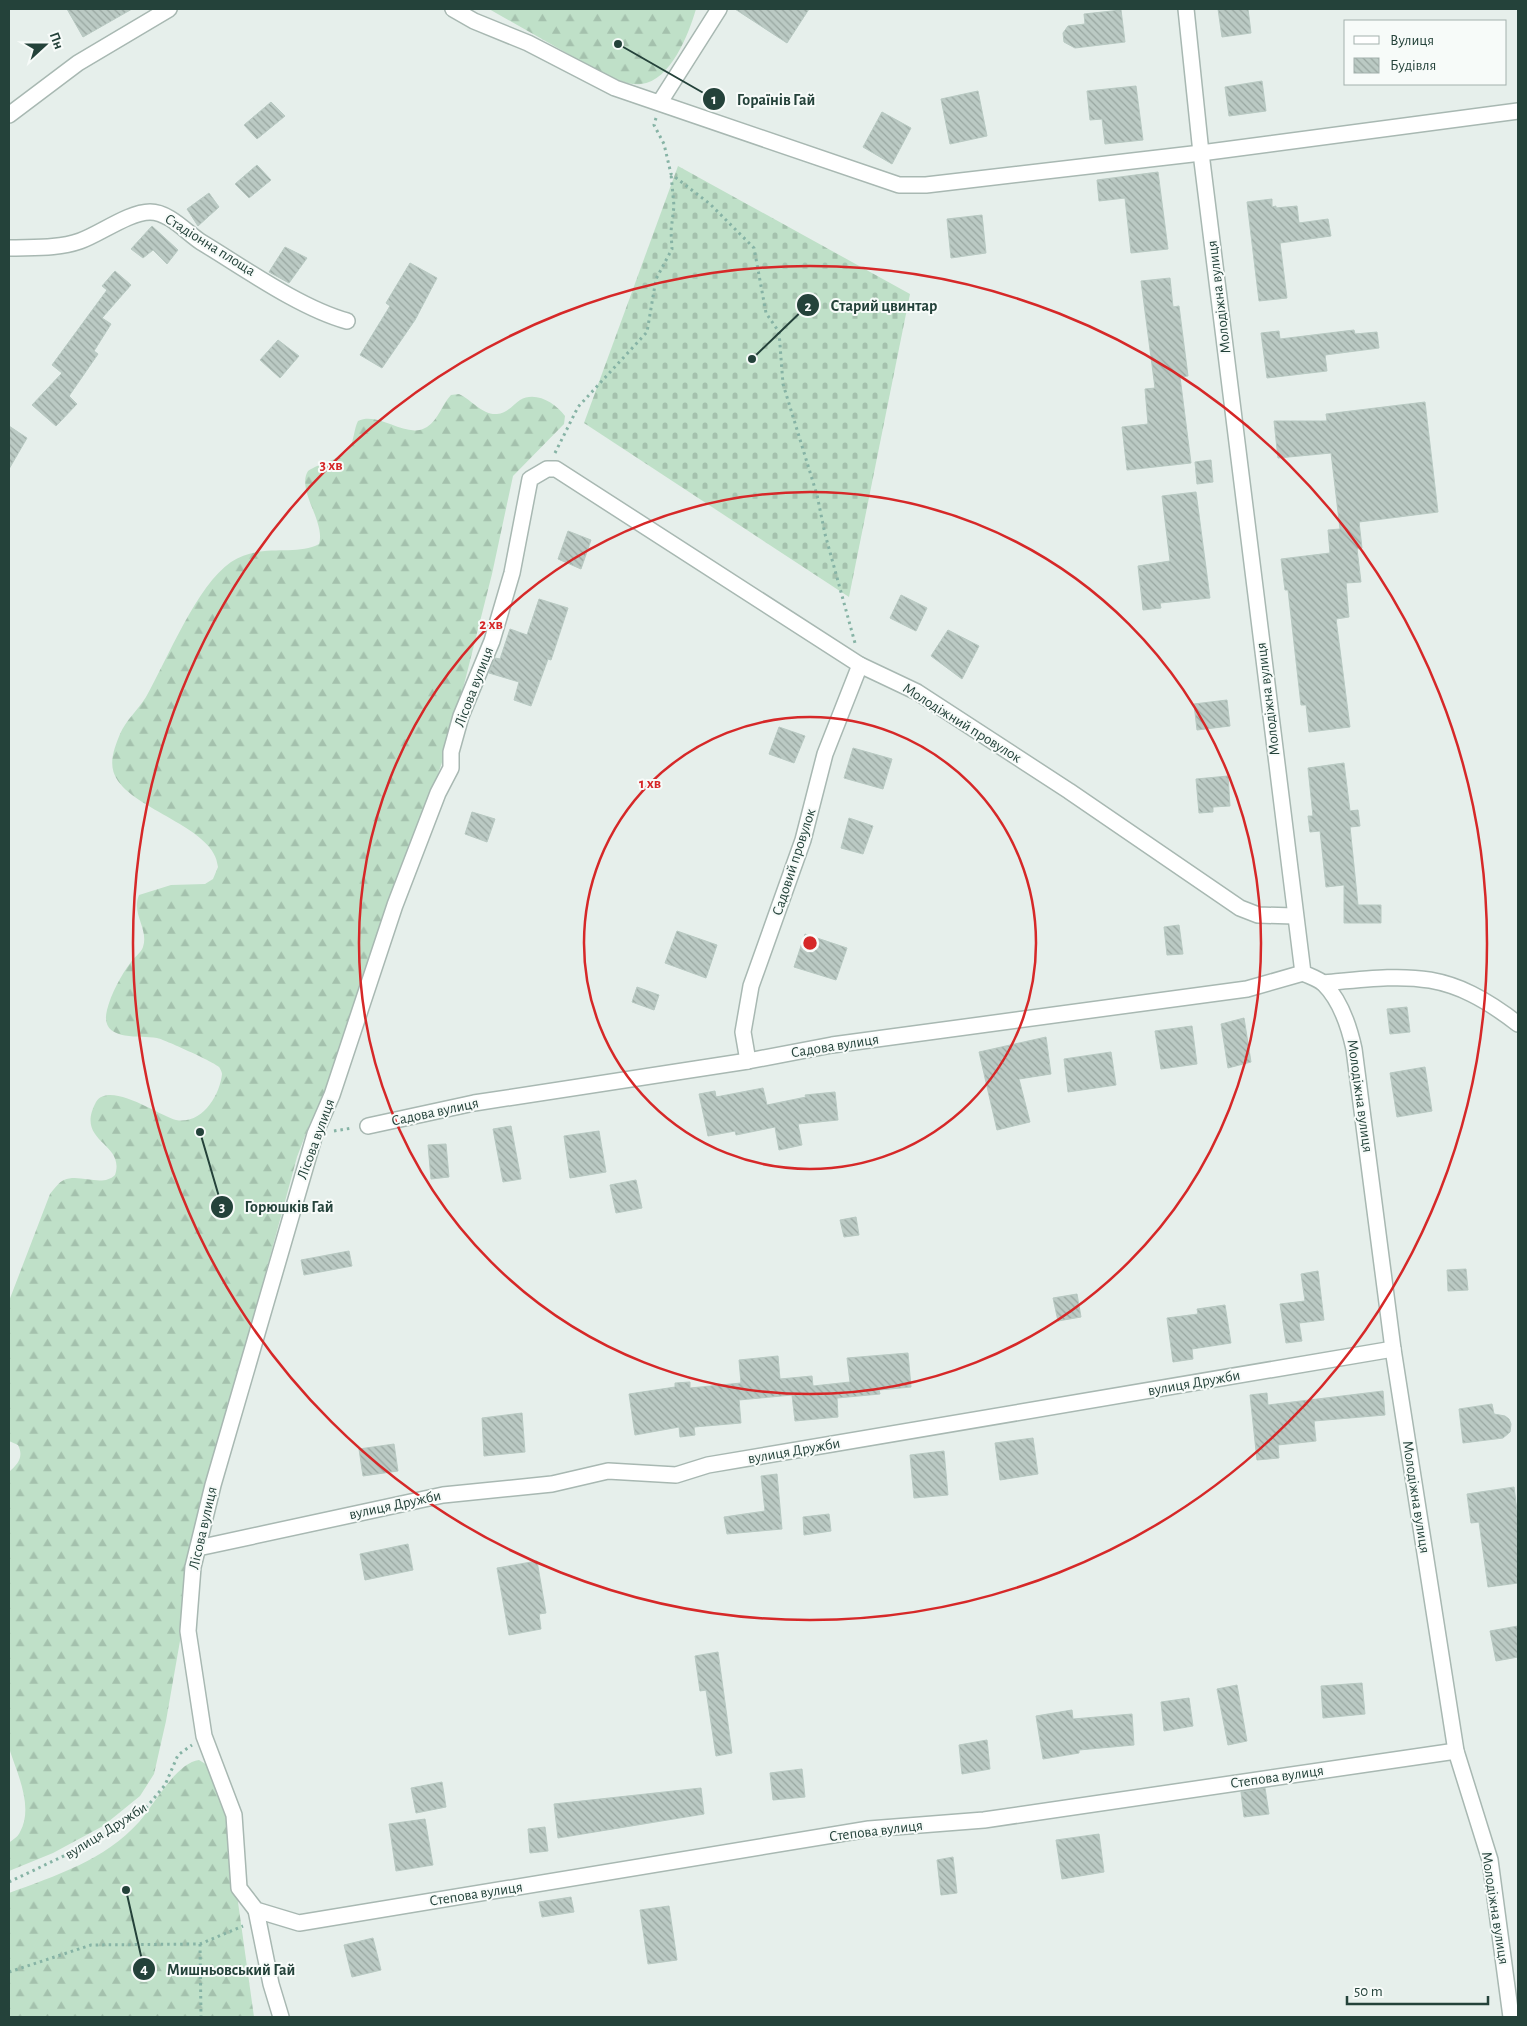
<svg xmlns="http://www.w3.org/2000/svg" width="1527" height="2026" font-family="'Alegreya Sans',sans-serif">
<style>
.forest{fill:url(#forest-firs)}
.cemetery{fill:url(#cemetery-stones)}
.building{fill:url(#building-back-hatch);stroke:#b8c9c2}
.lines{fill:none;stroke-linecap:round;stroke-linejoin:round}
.minor-casing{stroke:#a8b8b2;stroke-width:18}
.path{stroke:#86b3a5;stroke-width:3;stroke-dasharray:2.5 4;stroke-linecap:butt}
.minor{stroke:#fff;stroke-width:15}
.ring{fill:none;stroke:#d62828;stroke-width:2.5}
.labels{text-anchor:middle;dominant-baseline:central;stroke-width:4;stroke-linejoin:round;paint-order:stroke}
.street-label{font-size:15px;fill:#24423a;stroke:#f7fbf9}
.centre{fill:#d62828;stroke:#f7fbf9;stroke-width:2.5}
.ring-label{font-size:15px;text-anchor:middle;font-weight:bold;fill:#d62828;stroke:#f7fbf9;stroke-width:4;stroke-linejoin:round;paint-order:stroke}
.leader{fill:none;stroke:#24423a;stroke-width:2}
.callout-dot{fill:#24423a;stroke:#f7fbf9;stroke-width:2}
.mark-label{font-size:15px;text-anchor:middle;font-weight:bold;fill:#fff}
.callout-label{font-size:16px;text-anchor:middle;font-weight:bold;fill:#24423a;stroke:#f7fbf9;stroke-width:4;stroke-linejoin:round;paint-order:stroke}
</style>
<defs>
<pattern id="forest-firs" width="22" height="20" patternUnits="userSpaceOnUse" patternTransform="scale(1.25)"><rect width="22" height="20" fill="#bfe0c8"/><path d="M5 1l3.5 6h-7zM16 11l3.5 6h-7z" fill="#a4c1ad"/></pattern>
<pattern id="cemetery-stones" width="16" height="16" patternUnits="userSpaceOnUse" patternTransform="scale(1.25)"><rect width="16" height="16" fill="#bfe0c8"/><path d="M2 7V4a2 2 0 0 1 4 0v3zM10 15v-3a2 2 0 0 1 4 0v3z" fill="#a4c1ad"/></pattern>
<pattern id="building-back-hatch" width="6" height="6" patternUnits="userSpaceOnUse" patternTransform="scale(1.25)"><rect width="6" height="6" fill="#bbcac4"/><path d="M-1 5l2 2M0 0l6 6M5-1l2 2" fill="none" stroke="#98a6a0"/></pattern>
</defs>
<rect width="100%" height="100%" fill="#e6efeb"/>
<!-- forest -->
<g class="forest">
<path d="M 489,9 L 696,9 C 689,33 671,81 641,84 C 628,86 612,77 600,72 Z"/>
<path d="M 459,394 C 472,400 482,415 497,414 C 506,414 513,405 520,400 C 536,391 555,403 565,416 L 564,424 L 513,476 L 492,574 L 451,736 L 369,977 L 349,1049 L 308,1128 L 297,1157 L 237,1379 L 184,1618 L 166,1721 L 154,1774 L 140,1796 L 103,1826 L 53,1853 L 9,1871 L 9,1843 C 12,1840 18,1837 20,1832 C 34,1807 17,1773 9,1748 L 9,1472 C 18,1464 24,1457 18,1445 L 9,1441 L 9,1301 L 50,1194 C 54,1189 59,1182 64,1180 C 80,1173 102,1188 115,1175 C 126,1142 74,1143 96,1102 C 109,1080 160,1116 176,1120 C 202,1125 220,1095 222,1074 C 222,1072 220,1068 219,1067 C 216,1063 163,1039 157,1038 C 138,1035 99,1042 107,1010 C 111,994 121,975 131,962 C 134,957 141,953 143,947 C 149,929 131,914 139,895 L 171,885 L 205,884 L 213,879 L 218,867 C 216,829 140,812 118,781 C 107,766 114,749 120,734 C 126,720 138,710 146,697 C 167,660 197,585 231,562 C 261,542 295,557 319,544 C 326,522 296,490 308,471 C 319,463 345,458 350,448 C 354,439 354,429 358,421 C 380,411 406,440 427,427 C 439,419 442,404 451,395 Z"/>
<path d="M 199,1760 L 212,1768 L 221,1780 L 254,2017 L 9,2017 L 9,1893 C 55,1876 105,1860 139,1822 C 153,1806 177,1762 199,1760 Z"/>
</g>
<!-- cemetery -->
<polygon class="cemetery" points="678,166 910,294 849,597 584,423"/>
<!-- building -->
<g class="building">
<polygon points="67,9 132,9 83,37"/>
<polygon points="735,9 809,9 787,43"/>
<polygon points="1218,9 1248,9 1251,33 1222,37"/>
<polygon points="1121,10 1125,42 1075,48 1064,42 1063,33 1068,26 1085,24 1084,14"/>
<polygon points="1262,81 1266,111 1229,116 1225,87"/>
<polygon points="1136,86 1143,140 1105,144 1102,119 1090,120 1087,91"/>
<polygon points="978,91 987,136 950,144 941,99"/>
<polygon points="271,102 285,116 257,139 244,125"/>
<polygon points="882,112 911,128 892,164 863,147"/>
<polygon points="257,165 271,180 249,198 235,184"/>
<polygon points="1158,172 1168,249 1131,253 1125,198 1099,201 1097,180"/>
<polygon points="209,193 219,207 198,226 187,209"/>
<polygon points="1272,199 1272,207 1276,206 1276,208 1297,206 1299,223 1328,219 1331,236 1280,243 1287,298 1259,301 1247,202"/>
<polygon points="982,215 986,253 951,258 947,219"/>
<polygon points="152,226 178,250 167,264 153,250 143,258 131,249"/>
<polygon points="285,247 307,258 289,283 269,272"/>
<polygon points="410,263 437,278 415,320 382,368 360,355 390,306 386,303"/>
<polygon points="115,271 131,285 102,318 111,324 94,351 98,354 69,396 77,404 56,426 32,405 62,373 52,365 107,290 102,286"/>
<polygon points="1170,278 1173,307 1179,306 1188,376 1180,377 1191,463 1127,470 1122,427 1148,424 1145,389 1155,388 1141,281"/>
<polygon points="1354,330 1355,334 1377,332 1379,348 1325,355 1327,371 1267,378 1261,333 1279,331 1280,339"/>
<polygon points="278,340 299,356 280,378 260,360"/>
<polygon points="1425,402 1438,512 1359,522 1362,548 1357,549 1361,582 1346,583 1349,617 1336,619 1350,727 1309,732 1306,705 1301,705 1288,590 1285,590 1281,559 1330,553 1328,530 1340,529 1331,453 1278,458 1274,421 1327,421 1326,414"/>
<polygon points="9,426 27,438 9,469"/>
<polygon points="1211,460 1213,482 1197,484 1195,462"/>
<polygon points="1196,492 1210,598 1160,603 1161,608 1143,610 1138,566 1170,561 1162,496"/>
<polygon points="568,531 591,540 581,569 558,559"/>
<polygon points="901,595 927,608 916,631 890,618"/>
<polygon points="539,599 568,608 551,660 548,659 531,706 514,700 519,682 489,673 495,658 500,659 510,629 527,635"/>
<polygon points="948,630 979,646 962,679 931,656"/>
<polygon points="1227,700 1230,726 1197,730 1194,704"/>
<polygon points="779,727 805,736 794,763 769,754"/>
<polygon points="853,748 892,759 883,789 844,778"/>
<polygon points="1344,763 1350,811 1358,810 1360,826 1350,827 1358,905 1381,905 1381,923 1344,923 1344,885 1326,887 1320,831 1310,832 1308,816 1313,816 1308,768"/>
<polygon points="1228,776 1230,806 1213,807 1213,812 1199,813 1196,779"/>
<polygon points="472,812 495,819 487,842 465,834"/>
<polygon points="849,818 873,826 863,854 841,848"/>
<polygon points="1179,925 1183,954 1167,955 1164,927"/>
<polygon points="677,931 717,945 706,978 665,963"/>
<polygon points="805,934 847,948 836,980 794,967"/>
<polygon points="637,987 659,995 654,1010 632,1002"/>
<polygon points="1407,1007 1410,1032 1390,1034 1387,1009"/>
<polygon points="1244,1018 1251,1062 1228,1068 1221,1024"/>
<polygon points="1192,1026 1197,1064 1161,1069 1155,1031"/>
<polygon points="1046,1037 1051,1074 1019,1079 1030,1122 997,1130 979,1052"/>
<polygon points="1111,1052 1116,1085 1068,1092 1064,1059"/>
<polygon points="1425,1067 1432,1111 1397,1117 1390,1073"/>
<polygon points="763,1088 767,1105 806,1097 805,1095 835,1092 838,1120 798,1124 802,1145 779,1150 775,1127 736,1135 735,1131 708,1136 699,1094 715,1091 716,1097"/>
<polygon points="511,1126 521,1179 503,1182 493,1129"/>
<polygon points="599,1131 606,1172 570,1178 564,1136"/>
<polygon points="446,1144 449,1177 431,1179 428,1145"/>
<polygon points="636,1180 642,1208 616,1213 610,1185"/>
<polygon points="856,1217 859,1235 844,1237 840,1220"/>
<polygon points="349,1251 352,1266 304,1275 301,1260"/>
<polygon points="1466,1269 1468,1290 1448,1291 1447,1270"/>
<polygon points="1318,1271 1324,1320 1299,1323 1302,1341 1286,1343 1280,1304 1305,1301 1301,1274"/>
<polygon points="1077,1294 1081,1317 1058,1321 1053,1298"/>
<polygon points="1225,1305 1231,1343 1192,1349 1193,1359 1173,1362 1167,1318 1198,1314 1197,1309"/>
<polygon points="908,1353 911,1387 879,1390 880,1394 837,1398 838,1417 795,1421 792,1395 739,1400 741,1423 694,1427 695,1435 680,1437 679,1427 635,1435 629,1394 675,1387 675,1383 690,1382 690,1388 741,1383 739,1360 778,1356 780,1379 812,1376 813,1386 850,1382 847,1358"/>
<polygon points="1383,1391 1385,1415 1314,1421 1316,1441 1278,1445 1279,1458 1257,1460 1250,1395 1267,1393 1268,1405"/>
<polygon points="1492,1404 1494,1414 1505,1416 1509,1419 1511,1424 1510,1432 1503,1438 1463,1443 1459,1409"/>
<polygon points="522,1413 525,1452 484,1456 482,1418"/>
<polygon points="1033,1438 1038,1474 1000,1480 995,1443"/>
<polygon points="394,1444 398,1471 363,1476 359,1449"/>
<polygon points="944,1451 948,1495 914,1498 910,1455"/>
<polygon points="777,1474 782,1529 727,1534 724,1517 765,1511 761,1476"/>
<polygon points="1514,1487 1518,1519 1518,1583 1488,1587 1479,1522 1471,1523 1467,1494"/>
<polygon points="829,1514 831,1531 804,1535 803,1517"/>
<polygon points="408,1544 413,1570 365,1580 360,1554"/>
<polygon points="537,1561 546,1613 539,1614 541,1629 509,1635 497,1568"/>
<polygon points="1518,1626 1518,1657 1496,1661 1490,1631"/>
<polygon points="718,1652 732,1753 716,1756 706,1690 700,1691 695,1656"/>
<polygon points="1362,1683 1365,1714 1323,1718 1321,1686"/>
<polygon points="1237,1685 1247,1741 1228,1745 1217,1689"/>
<polygon points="1189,1698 1193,1726 1164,1731 1161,1702"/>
<polygon points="1072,1710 1073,1719 1132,1714 1134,1745 1079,1750 1079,1753 1043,1759 1036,1716"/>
<polygon points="987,1740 990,1769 962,1774 959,1745"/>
<polygon points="802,1769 805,1797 773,1800 770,1773"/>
<polygon points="442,1782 446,1807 416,1813 411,1788"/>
<polygon points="701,1788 704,1814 558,1838 554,1804"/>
<polygon points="1265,1788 1269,1814 1244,1817 1241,1792"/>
<polygon points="425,1819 433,1865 396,1871 389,1824"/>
<polygon points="545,1827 548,1851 530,1853 528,1829"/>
<polygon points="1099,1834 1104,1872 1062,1879 1056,1840"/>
<polygon points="953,1857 957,1893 941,1895 937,1860"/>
<polygon points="571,1897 574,1912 542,1917 539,1902"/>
<polygon points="669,1906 677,1960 648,1964 640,1910"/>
<polygon points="373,1938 381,1970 352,1977 344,1945"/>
</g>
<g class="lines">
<!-- minor casing -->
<g class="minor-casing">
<g id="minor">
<polyline points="453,9 474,21 528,43 615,88 899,185 926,185 1201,153 1518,111"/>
<path d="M 1186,9 L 1201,153 L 1303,973 C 1309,976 1319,979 1324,984 C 1341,1001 1349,1026 1354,1049 L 1393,1349 L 1456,1751 L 1490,1860 L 1511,2017"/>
<polyline points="660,102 719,9"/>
<polyline points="9,115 78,63 169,9"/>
<path d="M 9,248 C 33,247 57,249 80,241 C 100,234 129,212 150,212 C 169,212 186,232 201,242 C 244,268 300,308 347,321"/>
<polyline points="1294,916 1258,915 1240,908 1069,791 917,692 860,665 556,469 547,469 530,479 512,573 492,641 461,716 451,752 451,768 438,793 395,905 332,1095 315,1134 213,1485 193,1567 188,1631 204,1736 234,1815 239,1888 256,1910 299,1923 869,1829 984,1820 1456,1751"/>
<path d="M 1323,983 C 1409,975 1446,968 1518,1024"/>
<polyline points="748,1061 743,1032 751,986 803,840 825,754 860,665"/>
<polyline points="368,1126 474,1103 748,1061 832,1045 1247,989 1303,973"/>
<polyline points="198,1548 443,1495 552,1484 608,1471 676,1475 708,1465 1393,1349"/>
<polyline points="256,1910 271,1984 281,2017"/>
</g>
</g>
<!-- path -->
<g class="path">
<polyline points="656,118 654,125 664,144 671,174 710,204 754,248 766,313 779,332 783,384 817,495 825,534 855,643"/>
<polyline points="555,453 578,407 647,332 656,279 672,249 671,231 674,206 671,174"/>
<polyline points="334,1131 352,1128"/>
<polyline points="9,1882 89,1844 145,1809 165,1785 178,1755 192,1745"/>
<polyline points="200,1944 201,2017"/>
<polyline points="9,1972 91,1945 200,1944 243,1926"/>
</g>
<!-- minor -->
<use href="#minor" class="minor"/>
</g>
<!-- distance rings -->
<g class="ring">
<circle cx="810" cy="943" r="226"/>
<circle cx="810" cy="943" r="451"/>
<circle cx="810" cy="943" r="677"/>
</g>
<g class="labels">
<!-- street labels -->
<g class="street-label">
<text transform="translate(210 245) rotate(32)">Стадіонна площа</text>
<text transform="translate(1219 297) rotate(-97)">Молодіжна вулиця</text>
<text transform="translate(474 687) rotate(-69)">Лісова вулиця</text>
<text transform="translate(1268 699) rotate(-97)">Молодіжна вулиця</text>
<text transform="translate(962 723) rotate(32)">Молодіжний провулок</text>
<text transform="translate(794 862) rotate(-72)">Садовий провулок</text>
<text transform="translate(835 1046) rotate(-9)">Садова вулиця</text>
<text transform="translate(1360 1096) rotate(82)">Молодіжна вулиця</text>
<text transform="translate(435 1112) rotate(-12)">Садова вулиця</text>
<text transform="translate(316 1139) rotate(-70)">Лісова вулиця</text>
<text transform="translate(1194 1383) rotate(-10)">вулиця Дружби</text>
<text transform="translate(794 1451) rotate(-10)">вулиця Дружби</text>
<text transform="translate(1416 1497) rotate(81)">Молодіжна вулиця</text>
<text transform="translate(395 1505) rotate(-12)">вулиця Дружби</text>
<text transform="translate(203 1528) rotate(-77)">Лісова вулиця</text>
<text transform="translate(1277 1777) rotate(-8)">Степова вулиця</text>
<text transform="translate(106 1831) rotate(-32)">вулиця Дружби</text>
<text transform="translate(876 1831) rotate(-7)">Степова вулиця</text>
<text transform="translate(476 1894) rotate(-9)">Степова вулиця</text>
<text transform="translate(1495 1908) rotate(81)">Молодіжна вулиця</text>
</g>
</g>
<circle cx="810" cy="943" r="8" class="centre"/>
<g class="ring-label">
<text x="331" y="470">3 хв</text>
<text x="491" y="629">2 хв</text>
<text x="650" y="788">1 хв</text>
</g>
<!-- callouts -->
<path class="leader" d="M618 44L714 99M752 359L808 305M200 1132L222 1207M126 1890L144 1969"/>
<g class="callout-dot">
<circle cx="618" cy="44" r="5"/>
<circle cx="752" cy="359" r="5"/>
<circle cx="200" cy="1132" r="5"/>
<circle cx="126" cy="1890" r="5"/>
<circle cx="714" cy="99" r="12"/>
<circle cx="808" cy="305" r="12"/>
<circle cx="222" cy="1207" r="12"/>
<circle cx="144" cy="1969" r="12"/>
</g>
<g class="mark-label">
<text x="714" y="104">1</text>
<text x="808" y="311">2</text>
<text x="222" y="1212">3</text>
<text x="144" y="1974">4</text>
</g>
<g class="callout-label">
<text x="776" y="105">Гораїнів Гай</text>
<text x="884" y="311">Старий цвинтар</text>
<text x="289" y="1212">Горюшків Гай</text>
<text x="231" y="1975">Мишньовський Гай</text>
</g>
<!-- border -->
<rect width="1527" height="2026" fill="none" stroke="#24423a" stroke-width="20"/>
<!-- legend -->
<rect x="1344" y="20" width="162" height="65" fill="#f7fbf9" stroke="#a3b1ad"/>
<rect x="1354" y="36" width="25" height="8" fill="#ffffff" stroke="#a3b1ad"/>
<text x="1390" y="45" font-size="15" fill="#24423a">Вулиця</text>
<rect x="1354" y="58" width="25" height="15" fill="url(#building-back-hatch)" stroke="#a3b1ad"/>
<text x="1390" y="70" font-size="15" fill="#24423a">Будівля</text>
<!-- north arrow -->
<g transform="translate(45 45) rotate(69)" stroke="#f7fbf9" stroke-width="4" paint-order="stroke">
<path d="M0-4L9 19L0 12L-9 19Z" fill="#24423a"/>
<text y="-8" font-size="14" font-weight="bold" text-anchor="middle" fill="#24423a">Пн</text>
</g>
<!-- scale -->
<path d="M1347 1996v8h141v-8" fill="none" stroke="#24423a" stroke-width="2.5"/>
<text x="1354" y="1996" font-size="15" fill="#24423a" stroke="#f7fbf9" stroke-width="4" paint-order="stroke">50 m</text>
</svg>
